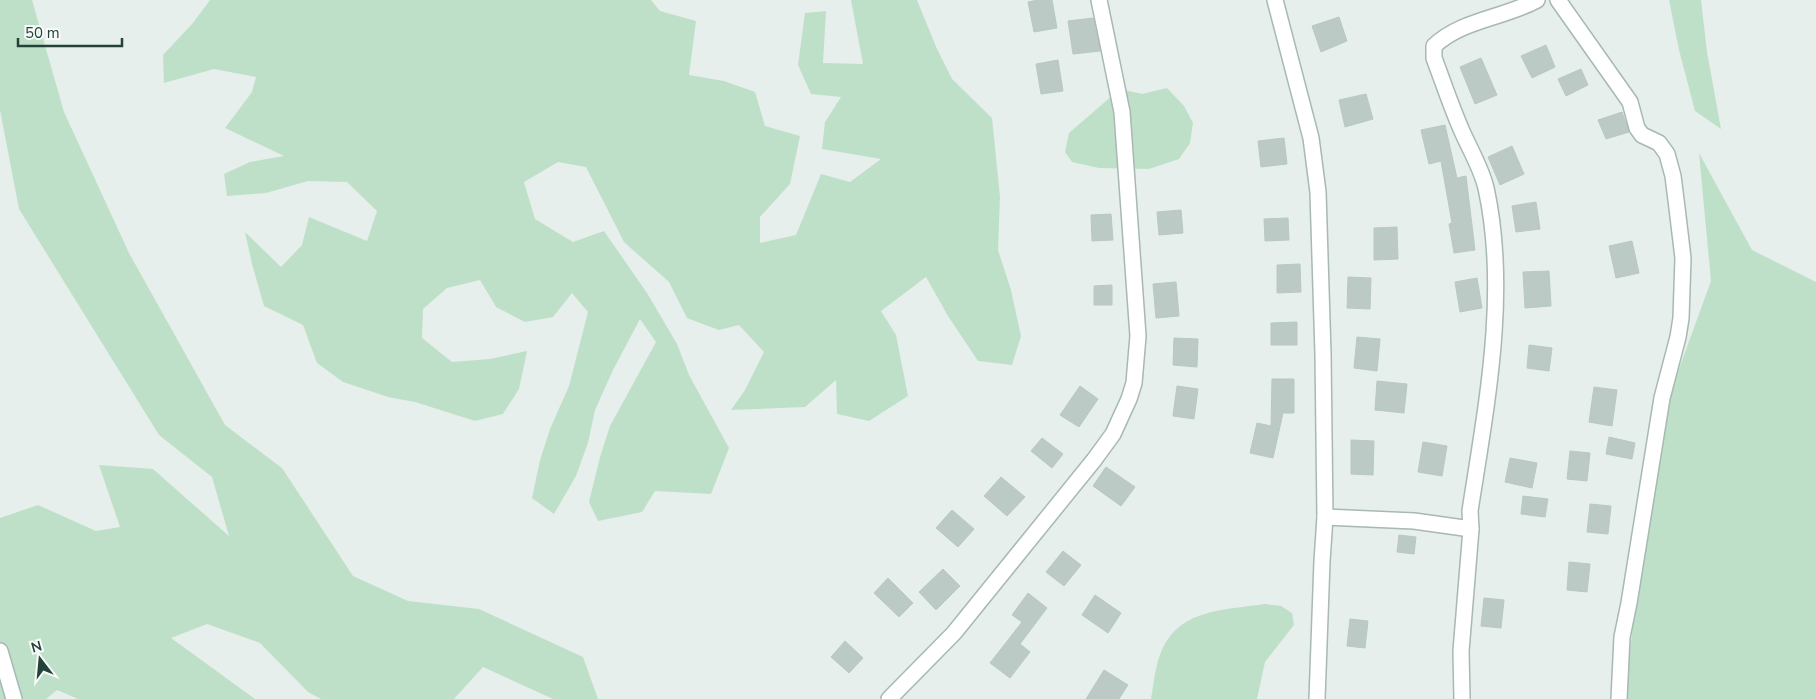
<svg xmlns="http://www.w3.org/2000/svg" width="1816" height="699" font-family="'Nunito Sans',sans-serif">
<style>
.green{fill:#bfe0c8}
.building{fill:#bbcac4;stroke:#b8c9c2}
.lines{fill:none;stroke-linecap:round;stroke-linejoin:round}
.minor-casing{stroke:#a8b8b2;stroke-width:18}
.minor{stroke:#fff;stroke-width:15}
</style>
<rect width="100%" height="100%" fill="#e6efeb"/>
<!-- green -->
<g class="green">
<polygon points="0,0 32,0 64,112 129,253 225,425 282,468 353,576 408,601 479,609 583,657 598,699 553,699 483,667 454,699 321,699 308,692 260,643 207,624 171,638 255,699 78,699 57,690 46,699 0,699 0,518 38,505 96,531 120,527 99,465 153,469 229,536 212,477 159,435 19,209 0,110"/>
<polygon points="210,0 651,0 660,11 696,21 689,75 724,81 755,92 765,126 800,136 790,184 760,217 760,243 796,235 821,174 850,182 881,159 822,149 825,122 841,97 811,94 798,65 805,13 826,11 823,63 863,64 851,0 917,0 937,49 952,79 992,118 1000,197 998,250 1011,290 1021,336 1012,365 978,361 948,316 926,277 881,311 896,335 908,396 869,421 837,414 836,380 805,407 731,410 745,390 764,352 739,325 719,330 687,318 669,282 624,242 586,167 558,162 524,182 535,219 573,242 604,231 647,293 677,344 689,375 729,448 711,494 655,491 642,512 598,521 589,502 600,457 610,426 656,342 640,319 613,370 595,410 588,443 576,476 554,514 532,498 540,460 550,429 569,386 588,312 572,293 553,317 525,322 496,307 480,280 447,288 423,309 422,338 452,362 490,359 527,351 519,389 503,414 475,421 415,402 388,397 343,382 317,363 303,325 264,306 252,264 245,232 281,267 302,245 309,217 367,241 377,211 347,182 308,181 266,193 227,196 224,174 250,162 284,156 225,128 252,92 256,77 214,69 164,83 163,55 193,23"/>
<polygon points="1669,0 1701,0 1707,52 1721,129 1695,111 1679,50"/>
<polygon points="1167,88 1184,106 1193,123 1190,143 1179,159 1149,169 1099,168 1072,162 1065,152 1069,133 1120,89 1142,94"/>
<polygon points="1699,153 1752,250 1816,282 1816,699 1625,699 1639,567 1660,421 1711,281"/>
<path d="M 1265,604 L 1281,606 L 1292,613 L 1294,625 L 1265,662 L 1257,699 L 1151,699 C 1153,688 1154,676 1157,665 C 1171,609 1217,611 1265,604 Z"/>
</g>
<!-- building -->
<g class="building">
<polygon points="1038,0 1052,0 1057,28 1034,32 1028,2"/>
<polygon points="1339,17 1347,41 1321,52 1312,26"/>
<polygon points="1093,18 1100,51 1073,54 1068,21"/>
<polygon points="1546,45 1555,67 1532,78 1521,56"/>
<polygon points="1481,58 1497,95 1475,104 1460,67"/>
<polygon points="1058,60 1063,91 1041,94 1036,64"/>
<polygon points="1581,69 1588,85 1566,96 1558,79"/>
<polygon points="1366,94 1373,119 1345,127 1339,100"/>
<polygon points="1622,112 1629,132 1606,139 1598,120"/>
<polygon points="1445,125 1457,178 1466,176 1475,250 1454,253 1449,224 1452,223 1441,161 1429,164 1421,130"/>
<polygon points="1284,138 1287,164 1261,167 1258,141"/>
<polygon points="1512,146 1524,174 1500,185 1488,157"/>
<polygon points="1536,202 1540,229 1516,232 1512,206"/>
<polygon points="1181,210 1183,233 1159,235 1157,212"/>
<polygon points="1111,214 1113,240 1092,241 1091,215"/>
<polygon points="1288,218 1289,240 1265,241 1264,219"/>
<polygon points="1397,227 1398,259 1374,260 1374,228"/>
<polygon points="1632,241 1639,273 1616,278 1609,246"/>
<polygon points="1300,264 1301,292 1277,293 1277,265"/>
<polygon points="1549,271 1551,306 1525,308 1523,272"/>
<polygon points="1348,277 1371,278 1370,309 1347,308"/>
<polygon points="1477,278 1482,308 1460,312 1455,282"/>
<polygon points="1176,282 1179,316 1156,318 1153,284"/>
<polygon points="1112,285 1112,305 1094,305 1094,286"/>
<polygon points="1297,322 1297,345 1271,345 1271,323"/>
<polygon points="1357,337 1380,339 1377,371 1354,368"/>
<polygon points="1174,338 1198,339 1197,367 1173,365"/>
<polygon points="1529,345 1552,348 1549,371 1527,368"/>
<polygon points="1272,379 1294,379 1294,413 1283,413 1273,458 1250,453 1257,423 1271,426"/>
<polygon points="1377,381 1407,384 1404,413 1375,410"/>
<polygon points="1080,386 1098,399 1079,427 1060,415"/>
<polygon points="1177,386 1198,389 1194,419 1173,416"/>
<polygon points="1594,387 1617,390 1612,426 1589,422"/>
<polygon points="1609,437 1635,443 1632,459 1606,454"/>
<polygon points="1042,438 1063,454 1052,468 1031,451"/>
<polygon points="1351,440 1374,441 1373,475 1351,474"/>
<polygon points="1423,442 1447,446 1442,476 1418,472"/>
<polygon points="1570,451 1590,453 1587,481 1567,479"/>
<polygon points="1510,458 1537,463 1532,488 1505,482"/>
<polygon points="1106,467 1135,487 1121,506 1093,486"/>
<polygon points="1001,477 1025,497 1007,516 984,496"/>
<polygon points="1523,496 1548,499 1545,517 1521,514"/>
<polygon points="1590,504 1611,506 1608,534 1587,532"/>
<polygon points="952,510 974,529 958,547 936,528"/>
<polygon points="1399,535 1416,537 1414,554 1397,552"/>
<polygon points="1063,551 1081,565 1064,586 1046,572"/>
<polygon points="1569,562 1590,564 1587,592 1567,590"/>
<polygon points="943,569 960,586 936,610 919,592"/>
<polygon points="888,578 913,603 899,617 874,593"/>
<polygon points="1028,593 1047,608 1020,644 1030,652 1010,678 990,663 1022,622 1012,615"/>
<polygon points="1095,595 1121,613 1108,633 1082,615"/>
<polygon points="1484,598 1504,600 1501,628 1481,626"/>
<polygon points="1350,619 1368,621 1365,648 1347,646"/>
<polygon points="845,641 863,658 849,673 831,657"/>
<polygon points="1104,670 1128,685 1119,699 1086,699"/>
</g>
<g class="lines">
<!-- minor casing -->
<g class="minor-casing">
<g id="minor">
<polyline points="1275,0 1311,138 1318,192 1323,354 1325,517 1322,561 1317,699"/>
<polyline points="1558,0 1630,102 1637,128 1642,135 1659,143 1667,154 1673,176 1677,208 1683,258 1681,318 1678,337 1662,398 1629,603 1622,637 1619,699"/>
<polyline points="1325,517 1414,521 1471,529"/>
<polyline points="0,651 14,699"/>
<polyline points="889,699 954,633 1094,460 1113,434 1129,399 1134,383 1138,336 1122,112 1099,0"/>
<path d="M 1462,699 L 1461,651 L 1471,529 L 1470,511 C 1486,407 1509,293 1486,188 C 1481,167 1469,148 1461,129 C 1451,106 1443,82 1434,58 L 1434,46 C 1461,20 1504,18 1537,0"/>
</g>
</g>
<!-- minor -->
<use href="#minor" class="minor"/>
</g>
<!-- north arrow -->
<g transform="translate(40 659) rotate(344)" stroke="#f7fbf9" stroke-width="4" paint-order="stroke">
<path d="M0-4L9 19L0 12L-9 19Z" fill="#24423a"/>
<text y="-8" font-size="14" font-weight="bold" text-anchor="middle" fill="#24423a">N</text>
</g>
<!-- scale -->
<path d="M18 38v8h104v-8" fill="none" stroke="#24423a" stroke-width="2.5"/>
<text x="25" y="38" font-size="15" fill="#24423a" stroke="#f7fbf9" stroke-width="4" paint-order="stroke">50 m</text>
</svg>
